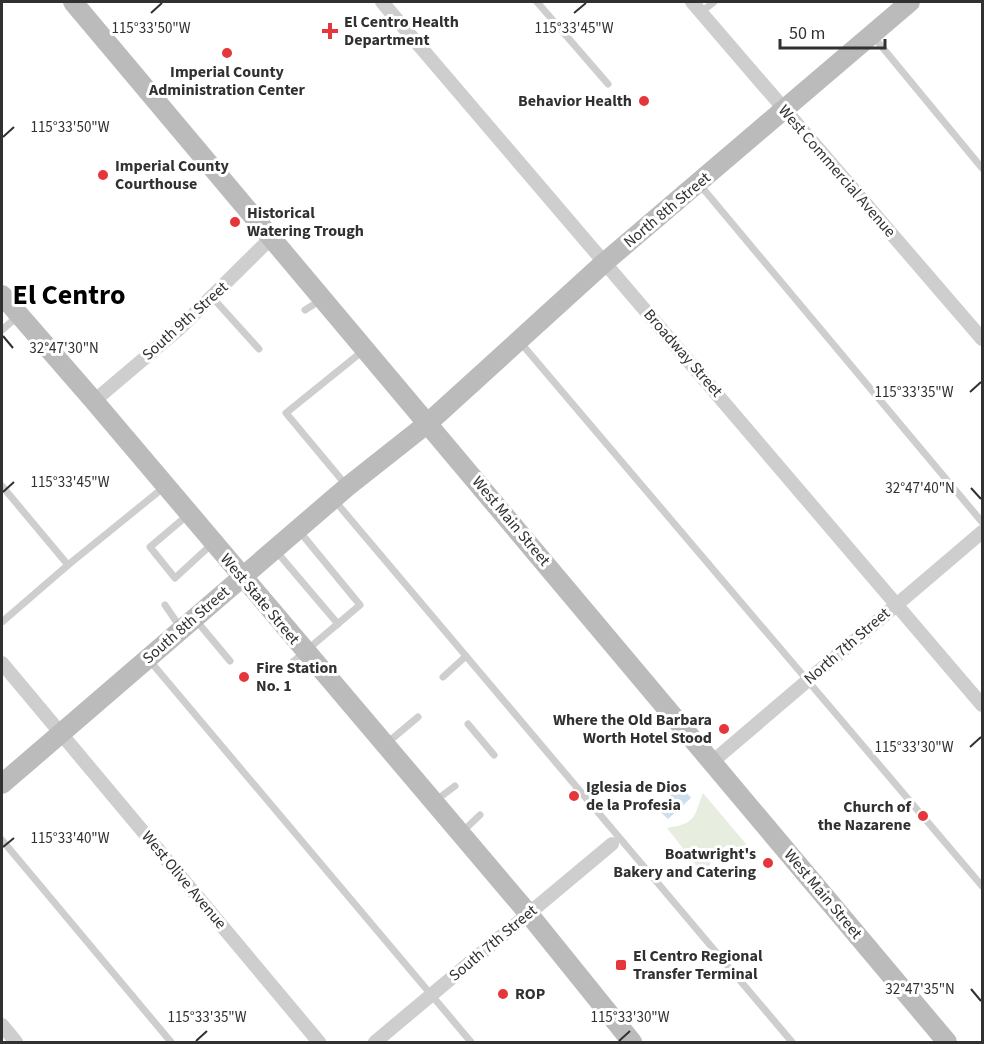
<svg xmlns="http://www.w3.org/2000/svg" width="984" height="1044" font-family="'Source Sans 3',sans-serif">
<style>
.green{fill:#e7eee0}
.water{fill:#cddfed}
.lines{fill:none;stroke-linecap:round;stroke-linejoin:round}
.lane{stroke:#cecece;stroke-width:7}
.street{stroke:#cecece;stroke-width:14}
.secondary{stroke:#bbb;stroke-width:20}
.ticks{fill:none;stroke:#313131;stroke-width:2}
.poi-dot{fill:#e5363b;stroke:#fff;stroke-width:2}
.labels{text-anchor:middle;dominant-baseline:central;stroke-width:6;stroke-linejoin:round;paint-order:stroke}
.poi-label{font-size:16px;font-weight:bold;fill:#313131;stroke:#fff;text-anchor:start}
.street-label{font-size:16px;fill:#313131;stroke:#fff}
.town-label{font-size:28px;font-weight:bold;fill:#000;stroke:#fff}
.ticks-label{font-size:15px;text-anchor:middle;fill:#313131;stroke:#fff;stroke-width:6;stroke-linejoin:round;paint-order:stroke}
</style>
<rect width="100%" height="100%" fill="#fff"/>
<!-- green -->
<path class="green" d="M 703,793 L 746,844 L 741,848 L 727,845 L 712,857 L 706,878 L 667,828 C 696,823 693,819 703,793 Z"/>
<!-- water -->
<polygon class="water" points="682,787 691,798 668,819 655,807"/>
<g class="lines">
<!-- lane -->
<g class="lane">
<polyline points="537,2 608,84"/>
<polyline points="701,12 714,2"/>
<polyline points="873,36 982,168"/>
<polyline points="700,185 982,522"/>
<polyline points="212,297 259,349"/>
<polyline points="305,310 321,300"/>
<polyline points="2,330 18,316"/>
<polyline points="520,342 982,886"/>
<polyline points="346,485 286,413 364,350"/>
<polyline points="2,486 68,565 2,622"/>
<polyline points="335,501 792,1042"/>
<polyline points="189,514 150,547 175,578 213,543"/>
<polyline points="276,551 338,624"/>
<polyline points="68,565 163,488"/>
<polyline points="165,605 180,627"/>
<polyline points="195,619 230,661"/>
<polyline points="150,661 471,1042"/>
<polyline points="281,672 360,605 300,532"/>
<polyline points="443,677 466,656"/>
<polyline points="468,724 494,755"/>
<polyline points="387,743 418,717"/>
<polyline points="435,801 455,786"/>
<polyline points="462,832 480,815"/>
<polyline points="2,840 171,1042"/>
</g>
<!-- street -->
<g class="street">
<polyline points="382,2 982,705"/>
<polyline points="692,2 982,339"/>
<polyline points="94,401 179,329 272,237"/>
<polyline points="2,663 319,1042"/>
<polyline points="712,762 982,532"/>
<polyline points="2,1025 16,1042"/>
<polyline points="375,1042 612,844"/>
</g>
<!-- secondary -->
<g class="secondary">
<polyline points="73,2 947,1042"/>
<polyline points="2,295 94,401 528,913 632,1042"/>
<polyline points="2,784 347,487 428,423 605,262 910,2"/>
</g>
</g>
<!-- ticks -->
<path class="ticks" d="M 151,13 L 162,3M 574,13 L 586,3M 3,137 L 14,127M 3,336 L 13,348M 970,392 L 981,382M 971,488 L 981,499M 3,492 L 14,482M 970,747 L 981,737M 3,847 L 14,838M 971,989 L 981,1001M 196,1041 L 207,1031M 619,1041 L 630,1031"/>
<!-- markers -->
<g class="poi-dot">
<path d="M327 22h6v6h6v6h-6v6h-6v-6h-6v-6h6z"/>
<circle cx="227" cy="53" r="6"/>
<circle cx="644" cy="101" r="6"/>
<circle cx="103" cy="175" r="6"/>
<circle cx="235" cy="222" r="6"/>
<circle cx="244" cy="677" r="6"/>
<circle cx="724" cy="729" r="6"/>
<circle cx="574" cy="796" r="6"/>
<circle cx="923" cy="816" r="6"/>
<circle cx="768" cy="863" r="6"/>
<rect x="615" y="959" width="12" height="12" rx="3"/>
<circle cx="503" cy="994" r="6"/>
</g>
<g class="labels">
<!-- poi labels -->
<g class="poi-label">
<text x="344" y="22">El Centro Health<tspan x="344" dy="18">Department</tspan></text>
<text x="227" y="72" text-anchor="middle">Imperial County<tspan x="227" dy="18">Administration Center</tspan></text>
<text x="632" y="101" text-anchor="end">Behavior Health</text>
<text x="115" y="166">Imperial County<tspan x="115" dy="18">Courthouse</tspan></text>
<text x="247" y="213">Historical<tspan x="247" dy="18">Watering Trough</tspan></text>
<text x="256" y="668">Fire Station<tspan x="256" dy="18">No. 1</tspan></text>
<text x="712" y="720" text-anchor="end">Where the Old Barbara<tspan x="712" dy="18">Worth Hotel Stood</tspan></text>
<text x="586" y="787">Iglesia de Dios<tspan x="586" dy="18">de la Profesia</tspan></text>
<text x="911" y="807" text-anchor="end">Church of<tspan x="911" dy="18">the Nazarene</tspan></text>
<text x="756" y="854" text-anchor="end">Boatwright's<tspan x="756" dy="18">Bakery and Catering</tspan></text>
<text x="633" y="956">El Centro Regional<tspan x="633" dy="18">Transfer Terminal</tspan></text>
<text x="515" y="994">ROP</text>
</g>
<!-- street labels -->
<g class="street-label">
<text transform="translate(837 171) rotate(49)">West Commercial Avenue</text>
<text transform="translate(667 210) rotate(-40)">North 8th Street</text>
<text transform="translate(185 321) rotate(-42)">South 9th Street</text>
<text transform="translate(683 353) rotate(49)">Broadway Street</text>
<text transform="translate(511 521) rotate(50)">West Main Street</text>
<text transform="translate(260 599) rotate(50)">West State Street</text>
<text transform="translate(186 625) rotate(-41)">South 8th Street</text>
<text transform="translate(847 646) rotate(-41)">North 7th Street</text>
<text transform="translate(184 880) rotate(50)">West Olive Avenue</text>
<text transform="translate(823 894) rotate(50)">West Main Street</text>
<text transform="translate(493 943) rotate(-40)">South 7th Street</text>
</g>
<!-- town labels -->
<g class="town-label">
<text x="69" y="295">El Centro</text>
</g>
</g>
<g class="ticks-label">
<text x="151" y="33">115°33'50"W</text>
<text x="574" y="33">115°33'45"W</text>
<text x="70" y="132">115°33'50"W</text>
<text x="64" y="353">32°47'30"N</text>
<text x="914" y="397">115°33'35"W</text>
<text x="70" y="487">115°33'45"W</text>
<text x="920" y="493">32°47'40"N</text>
<text x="914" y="752">115°33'30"W</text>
<text x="70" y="843">115°33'40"W</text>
<text x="920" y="994">32°47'35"N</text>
<text x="207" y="1022">115°33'35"W</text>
<text x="630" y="1022">115°33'30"W</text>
</g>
<!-- border -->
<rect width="984" height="1044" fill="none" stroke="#313131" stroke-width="6"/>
<!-- scale -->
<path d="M780 39v9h105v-9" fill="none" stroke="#313131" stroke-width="3"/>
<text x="789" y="39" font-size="18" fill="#313131" stroke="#ffffff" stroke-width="4.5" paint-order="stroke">50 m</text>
</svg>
